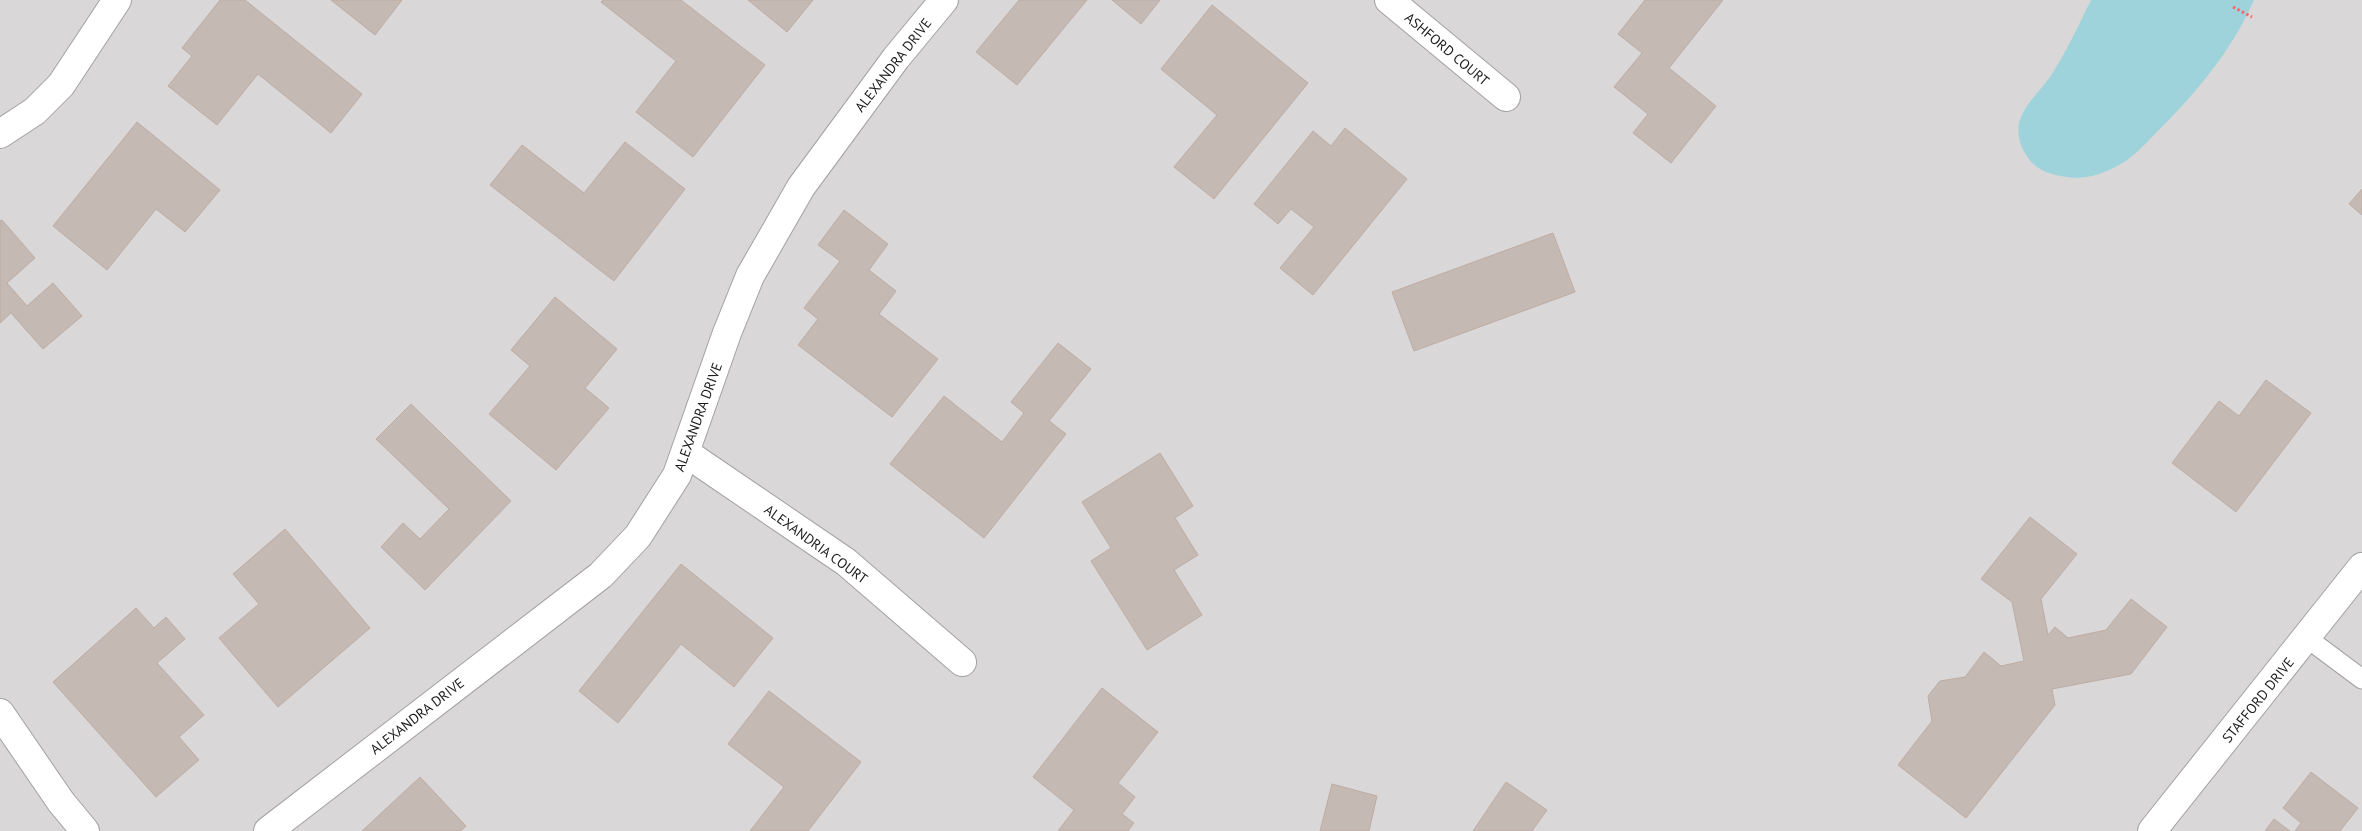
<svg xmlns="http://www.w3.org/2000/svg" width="2362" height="831" font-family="'PT Sans',sans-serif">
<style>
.residential{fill:#d9d7d8}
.water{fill:#9fd3db}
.building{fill:#c4b9b3;stroke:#beaca2}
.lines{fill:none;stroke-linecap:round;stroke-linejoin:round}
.lane-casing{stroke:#a2a2a2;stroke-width:21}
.street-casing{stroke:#a2a2a2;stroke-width:30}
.path{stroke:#fa6564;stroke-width:3;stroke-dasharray:2.5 2.5;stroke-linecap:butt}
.lane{stroke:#fff;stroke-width:19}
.street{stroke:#fff;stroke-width:28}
.labels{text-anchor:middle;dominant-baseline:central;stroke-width:4;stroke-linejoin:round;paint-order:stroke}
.street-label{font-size:14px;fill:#1b1b1b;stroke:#fff}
</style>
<rect width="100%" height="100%" fill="#ede7e0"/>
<!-- residential -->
<rect class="residential" x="0" y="0" width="2362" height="831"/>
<!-- water -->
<path class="water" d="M 2091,0 L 2254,0 C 2231,52 2196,93 2156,133 C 2145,144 2133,158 2119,165 C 2101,175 2082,181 2061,176 C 2049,174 2037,170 2029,159 C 2020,147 2015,132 2021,117 C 2027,102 2041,90 2050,77 C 2066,53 2078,26 2091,0 Z"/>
<!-- building -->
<g class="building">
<polygon points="220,0 245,0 362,94 331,133 258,74 217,125 168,86 192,56 182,48"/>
<polygon points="331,0 402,0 375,35"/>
<polygon points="603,0 681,0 765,65 693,157 636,112 676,61 601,2"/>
<polygon points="748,0 813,0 787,32"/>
<polygon points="1019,0 1087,0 1017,85 976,52"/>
<polygon points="1112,0 1160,0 1141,24"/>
<polygon points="1645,0 1723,0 1669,68 1716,106 1671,163 1633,133 1648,114 1614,87 1642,53 1618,34"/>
<polygon points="1212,5 1308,83 1214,199 1174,167 1217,115 1161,69"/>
<polygon points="137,122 220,190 185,232 156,209 107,270 53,226"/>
<polygon points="1345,128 1407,179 1313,295 1280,268 1314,227 1291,209 1278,224 1254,204 1313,131 1331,146"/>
<polygon points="625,142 685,189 614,281 490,185 522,145 584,193"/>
<polygon points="2362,189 2362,215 2349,204"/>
<polygon points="844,210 888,244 869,270 896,291 879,314 938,359 892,417 798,345 818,319 804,308 840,261 818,245"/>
<polygon points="2,220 35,258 7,283 27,306 53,283 82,316 43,349 11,313 0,323 0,221"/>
<polygon points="1553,233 1575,292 1414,351 1392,292"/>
<polygon points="555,297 617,349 585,388 609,408 556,470 489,414 530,366 511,350"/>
<polygon points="1058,343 1091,369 1049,421 1066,434 984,538 890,464 944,396 1002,442 1024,413 1011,402"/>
<polygon points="2266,380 2311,413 2236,512 2172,463 2219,401 2239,416"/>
<polygon points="411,404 511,501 425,590 381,547 403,523 420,539 449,509 376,439"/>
<polygon points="1160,453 1193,506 1175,518 1198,555 1174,570 1202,615 1147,650 1091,561 1111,548 1082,502"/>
<polygon points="2030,517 2077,554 2041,599 2048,635 2055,627 2068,638 2106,630 2131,599 2167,627 2131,674 2052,689 2055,705 1966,818 1898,765 1932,721 1928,696 1940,681 1965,677 1984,652 2001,666 2024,661 2012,602 1981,579"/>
<polygon points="285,529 370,628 278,707 219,638 259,604 233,574"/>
<polygon points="681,564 773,638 734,687 681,644 618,723 579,691"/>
<polygon points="136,608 154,628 166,617 185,639 157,663 204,715 179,737 199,760 156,797 53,682"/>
<polygon points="1102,688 1158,732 1118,783 1135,797 1122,814 1134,823 1128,831 1058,831 1074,810 1033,777"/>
<polygon points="769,691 861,762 808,831 750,831 784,787 728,744"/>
<polygon points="2311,772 2358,808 2340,831 2295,831 2301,823 2283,808"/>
<polygon points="420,777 466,826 461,831 362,831"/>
<polygon points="1506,782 1547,810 1532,831 1473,831"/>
<polygon points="1332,784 1377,796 1369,831 1320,831"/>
<polygon points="2274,819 2290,831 2265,831"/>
</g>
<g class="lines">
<!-- lane casing -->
<g class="lane-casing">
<polyline id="lane" points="2307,638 2362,679"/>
</g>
<!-- street casing -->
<g class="street-casing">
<g id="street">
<polyline points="1389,0 1506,97"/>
<polyline points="0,134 35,111 61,85 117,0"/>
<polyline points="686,453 846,562 962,662"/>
<polyline points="0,713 61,802 85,831"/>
<polyline points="268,831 601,575 638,536 677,475 727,333 750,276 801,187 896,58 944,0"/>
<polyline points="2152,831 2362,567"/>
</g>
</g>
<!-- path -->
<polyline class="path" points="2233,7 2252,17"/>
<!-- lane -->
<use href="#lane" class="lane"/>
<!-- street -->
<use href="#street" class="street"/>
</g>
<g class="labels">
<!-- street labels -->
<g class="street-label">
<text transform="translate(1447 49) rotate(40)">ASHFORD COURT</text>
<text transform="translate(893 65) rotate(-52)">ALEXANDRA DRIVE</text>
<text transform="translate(698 417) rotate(-70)">ALEXANDRA DRIVE</text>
<text transform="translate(816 544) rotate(36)">ALEXANDRIA COURT</text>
<text transform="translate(2258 700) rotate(-51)">STAFFORD DRIVE</text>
<text transform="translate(417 716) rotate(-38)">ALEXANDRA DRIVE</text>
</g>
</g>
</svg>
